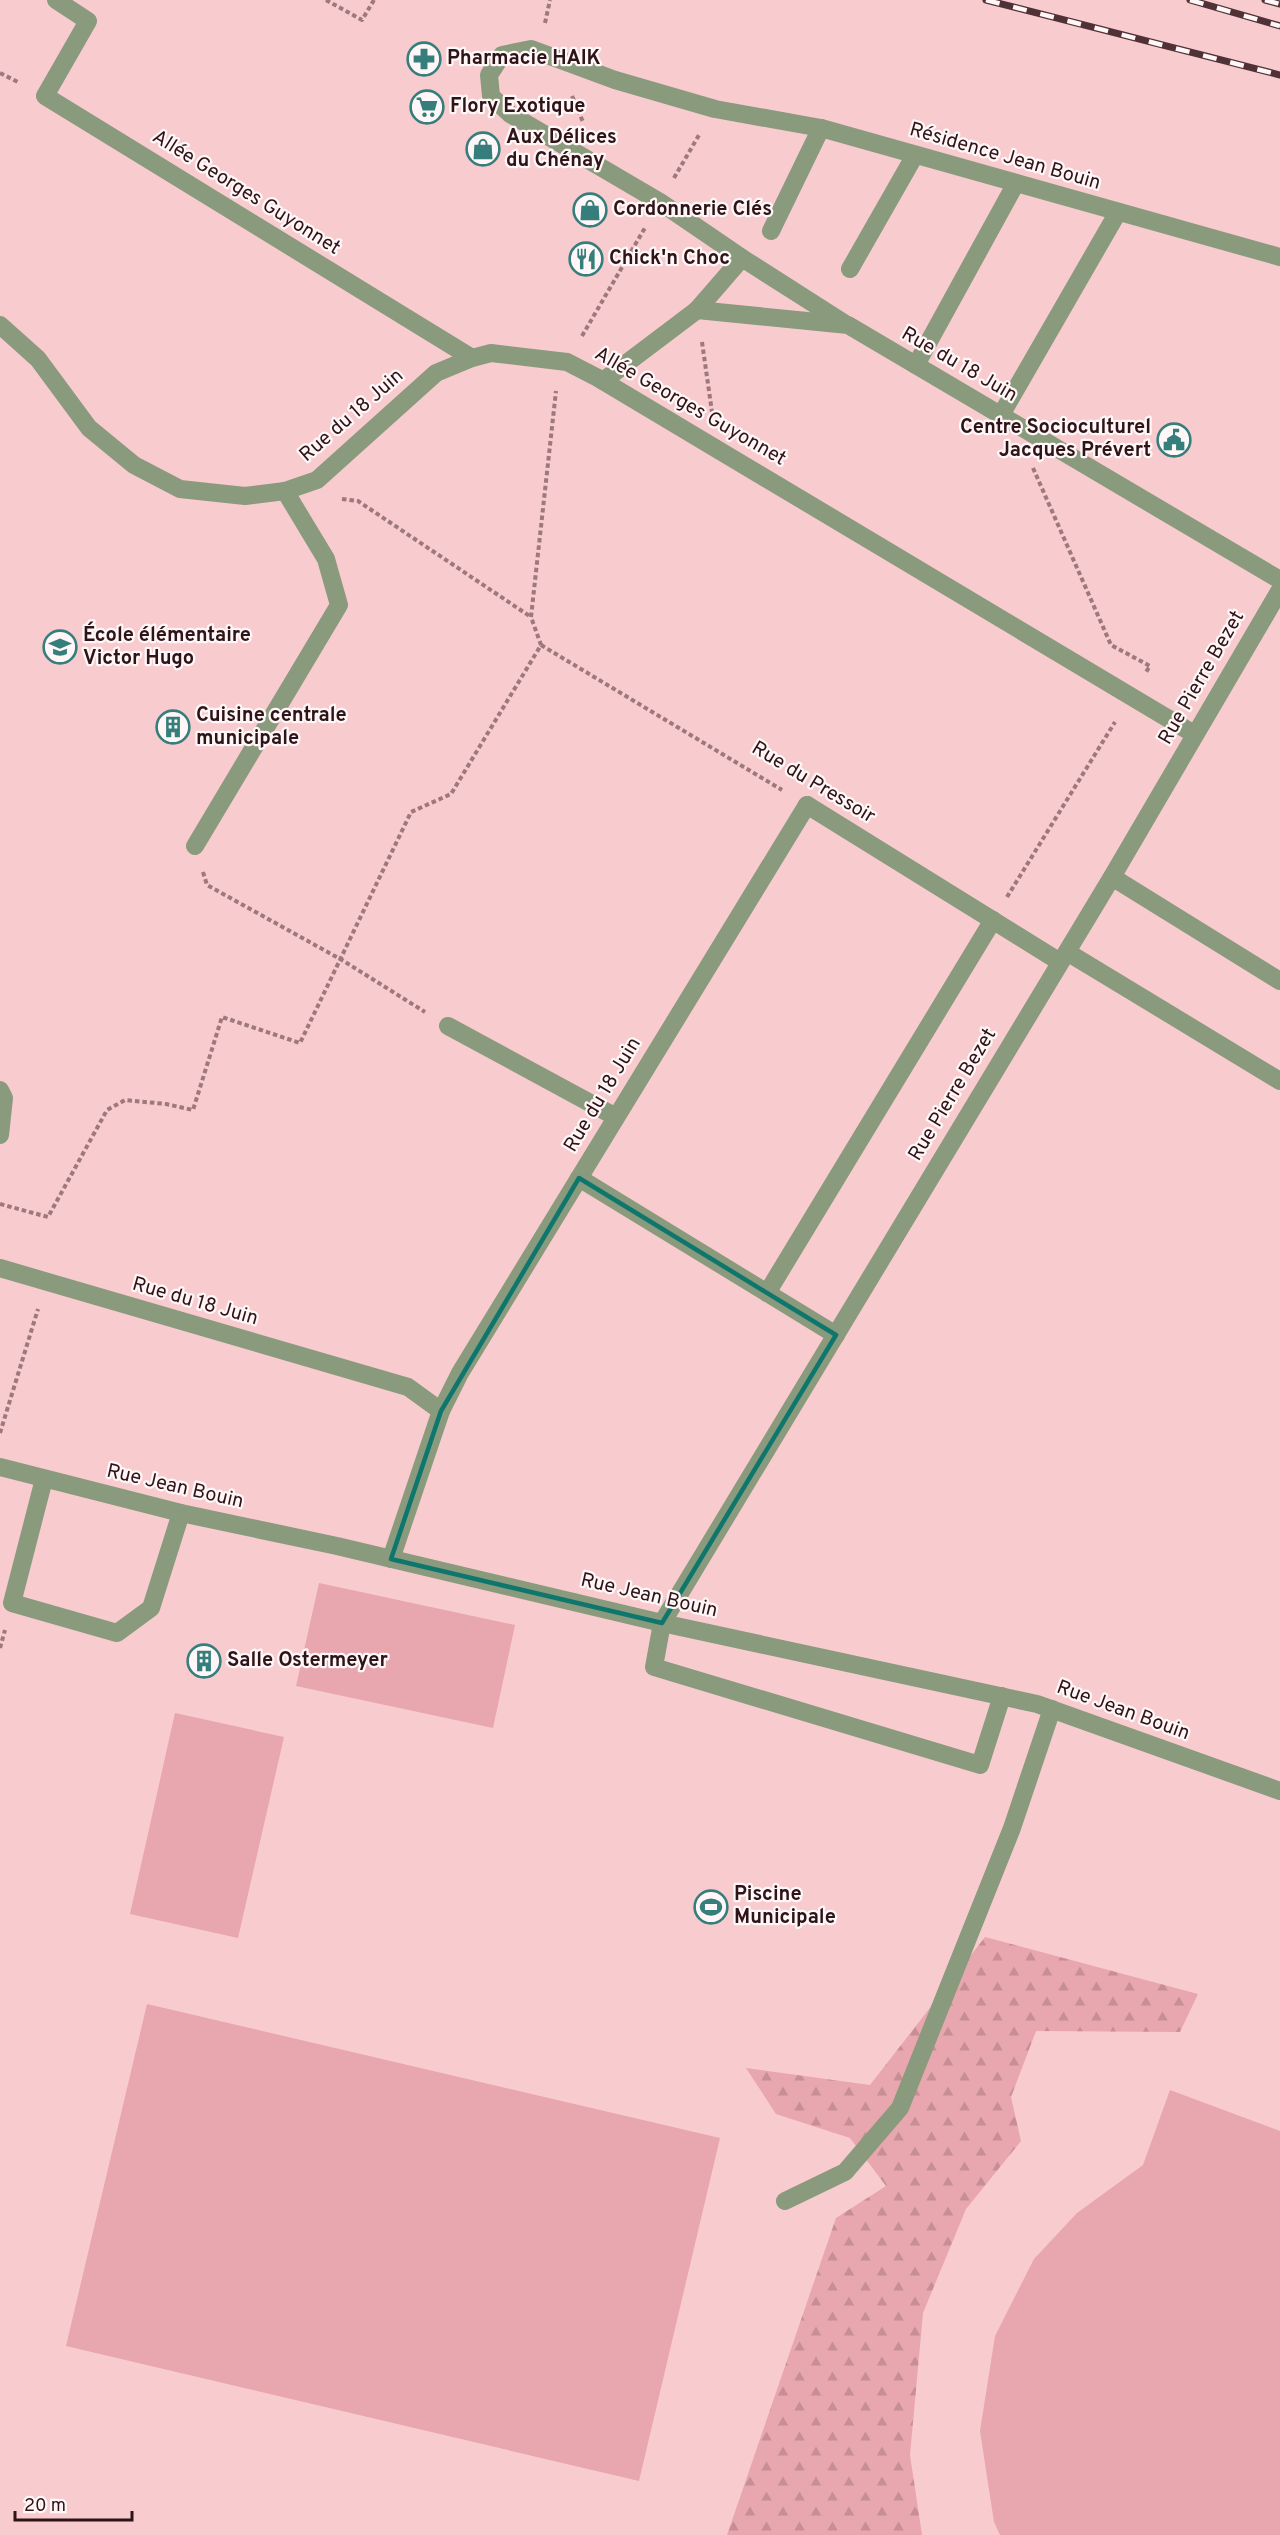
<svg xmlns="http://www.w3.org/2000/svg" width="1280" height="2535" font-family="Overpass,sans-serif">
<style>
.forest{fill:url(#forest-firs)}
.pitch{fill:#e8a6ae}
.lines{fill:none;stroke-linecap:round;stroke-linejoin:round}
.path{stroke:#9d787c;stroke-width:4;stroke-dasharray:4.5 3;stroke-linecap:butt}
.lane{stroke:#899a7d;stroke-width:18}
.street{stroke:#899a7d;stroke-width:18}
.rail-casing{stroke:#503236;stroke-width:7}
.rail{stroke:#fff7f7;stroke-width:4.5;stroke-dasharray:14;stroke-linecap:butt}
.marked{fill:none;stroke:#0f766e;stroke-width:4.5;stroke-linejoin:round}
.labels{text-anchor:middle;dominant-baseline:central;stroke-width:4.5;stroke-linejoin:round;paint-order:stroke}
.poi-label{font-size:20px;font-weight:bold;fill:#2e1418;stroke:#fff7f7;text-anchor:start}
.street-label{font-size:20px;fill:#2e1418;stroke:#fff7f7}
</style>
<defs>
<pattern id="forest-firs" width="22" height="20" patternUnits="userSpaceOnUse" patternTransform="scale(1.5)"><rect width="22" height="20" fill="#e8a6ae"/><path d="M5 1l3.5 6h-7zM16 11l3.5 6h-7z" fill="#c78e95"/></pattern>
</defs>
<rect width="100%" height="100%" fill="#f8cbcf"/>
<!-- forest -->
<polygon class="forest" points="985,1937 1198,1994 1180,2032 1036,2031 1011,2097 1021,2141 966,2209 923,2313 910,2455 922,2535 727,2535 836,2218 886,2186 850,2138 776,2114 746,2068 870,2085"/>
<!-- pitch -->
<g class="pitch">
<polygon points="319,1583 515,1625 493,1728 296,1686"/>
<polygon points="175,1713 284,1737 238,1938 130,1914"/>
<polygon points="147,2004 720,2138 639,2481 66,2346"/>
<polygon points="1170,2090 1280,2131 1280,2535 1000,2535 994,2522 980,2431 995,2336 1034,2259 1077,2213 1143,2165"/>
</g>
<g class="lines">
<!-- path -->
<g class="path">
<polyline points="326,0 362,20 374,0"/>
<polyline points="545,23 550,0"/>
<polyline points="0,73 20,83"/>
<polyline points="572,96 583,122"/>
<polyline points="674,178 699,135"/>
<polyline points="582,336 646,226"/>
<polyline points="702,342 712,412"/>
<polyline points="1033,468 1111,645 1150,666 1146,672"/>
<polyline points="342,499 358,501 531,617"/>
<polyline points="541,645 782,790"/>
<polyline points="203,872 207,885 342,960 425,1012"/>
<polyline points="1007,897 1115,722"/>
<polyline points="0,1204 48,1217 107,1110 125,1100 166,1104 193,1110 222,1017 300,1043 411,812 451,794 541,645 531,617 556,391"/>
<polyline points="0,1433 38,1309"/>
<polyline points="0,1648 5,1630"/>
</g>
<!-- lane -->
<g class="lane">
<polyline points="56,0 88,21 45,96 472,358"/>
<polyline points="771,231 821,128"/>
<polyline points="742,258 844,323"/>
<polyline points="850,269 915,155"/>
<polyline points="697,310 742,258 660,202 510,114 491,96 489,75 502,55 531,49 615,80 715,109 821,128 1280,257"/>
<polyline points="697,310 848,325 1280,580"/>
<polyline points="916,365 1016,183"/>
<polyline points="1001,415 1118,212"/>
<polyline points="807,805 1060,962"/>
<polyline points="767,1293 993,920"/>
<polyline points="44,1479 12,1603 117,1633 151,1608 181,1513"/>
<polyline points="662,1623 654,1667 980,1765 1002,1696"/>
<polyline points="785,2201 845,2172 900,2108 1012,1828 1052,1709"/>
</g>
<!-- street -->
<g class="street">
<polyline points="0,325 38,359 89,428 134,465 180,489 245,496 285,491 317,480 436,373 472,358 491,353 567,362 598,378 1194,734"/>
<polyline points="603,381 697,310"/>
<polyline points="195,846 339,605 326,559 285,491"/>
<polyline points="1112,877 1280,981"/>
<polyline points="1067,952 1280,1081"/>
<polyline points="448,1026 616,1117"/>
<polyline points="0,1090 4,1098 0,1135"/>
<polyline points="579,1178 836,1335"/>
<polyline points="0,1268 408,1387 441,1411 391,1559"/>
<polyline points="441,1411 460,1373 807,805"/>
<polyline points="0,1467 181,1513 337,1546 662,1623 1037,1704 1280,1791"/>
<polyline points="662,1623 1112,877 1280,590"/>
</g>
<!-- rail casing -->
<g class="rail-casing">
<g id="rail">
<polyline points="986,0 1280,75"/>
<polyline points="1190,0 1280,26"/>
<polyline points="1265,0 1280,4"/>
</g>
</g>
<!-- rail -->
<use href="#rail" class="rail"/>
</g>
<!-- marked area -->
<path class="marked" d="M 579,1178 L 836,1335 L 662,1623 L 391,1559 L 441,1411 Z"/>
<!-- icons -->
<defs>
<g id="pharmacy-ring" transform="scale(1.725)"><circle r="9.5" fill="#fff7f7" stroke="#357e7b" stroke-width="1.5"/><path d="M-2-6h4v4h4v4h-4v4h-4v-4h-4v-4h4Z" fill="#357e7b"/></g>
<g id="supermarket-ring" transform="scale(1.725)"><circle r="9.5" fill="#fff7f7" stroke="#357e7b" stroke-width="1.5"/><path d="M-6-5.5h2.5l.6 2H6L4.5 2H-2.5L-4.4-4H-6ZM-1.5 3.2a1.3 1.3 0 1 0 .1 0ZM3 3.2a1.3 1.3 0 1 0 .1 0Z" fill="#357e7b"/></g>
<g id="shop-ring" transform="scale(1.725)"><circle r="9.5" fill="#fff7f7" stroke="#357e7b" stroke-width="1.5"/><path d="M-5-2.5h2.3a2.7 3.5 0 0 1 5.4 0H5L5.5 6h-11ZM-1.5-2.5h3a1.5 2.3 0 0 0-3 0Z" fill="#357e7b"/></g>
<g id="restaurant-ring" transform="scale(1.725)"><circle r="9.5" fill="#fff7f7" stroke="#357e7b" stroke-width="1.5"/><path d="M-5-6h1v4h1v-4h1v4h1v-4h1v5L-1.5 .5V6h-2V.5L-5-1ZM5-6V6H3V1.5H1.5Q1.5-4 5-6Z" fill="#357e7b"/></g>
<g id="civic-ring" transform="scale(1.725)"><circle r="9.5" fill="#fff7f7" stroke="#357e7b" stroke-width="1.5"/><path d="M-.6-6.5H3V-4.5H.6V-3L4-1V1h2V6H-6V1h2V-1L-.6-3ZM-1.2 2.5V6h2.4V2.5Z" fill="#357e7b"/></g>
<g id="school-ring" transform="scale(1.725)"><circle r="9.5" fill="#fff7f7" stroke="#357e7b" stroke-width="1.5"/><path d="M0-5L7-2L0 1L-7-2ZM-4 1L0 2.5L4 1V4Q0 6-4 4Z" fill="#357e7b"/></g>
<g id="building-ring" transform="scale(1.725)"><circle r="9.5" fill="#fff7f7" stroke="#357e7b" stroke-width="1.5"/><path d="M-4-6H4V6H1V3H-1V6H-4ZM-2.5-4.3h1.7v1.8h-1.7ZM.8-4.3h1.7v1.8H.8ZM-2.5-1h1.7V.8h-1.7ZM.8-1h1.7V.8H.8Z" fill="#357e7b"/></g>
<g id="stadium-ring" transform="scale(1.725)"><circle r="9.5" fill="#fff7f7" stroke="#357e7b" stroke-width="1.5"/><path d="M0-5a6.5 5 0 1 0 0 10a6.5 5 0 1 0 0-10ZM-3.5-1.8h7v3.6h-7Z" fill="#357e7b"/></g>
</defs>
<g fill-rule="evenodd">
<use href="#pharmacy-ring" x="424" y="59"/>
<use href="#supermarket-ring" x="427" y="107"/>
<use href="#shop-ring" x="483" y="149"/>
<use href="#shop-ring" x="590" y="210"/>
<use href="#restaurant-ring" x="586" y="259"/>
<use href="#civic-ring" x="1174" y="440"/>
<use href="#school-ring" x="60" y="647"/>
<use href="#building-ring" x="173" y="727"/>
<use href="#building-ring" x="204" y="1661"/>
<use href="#stadium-ring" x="711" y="1907"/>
</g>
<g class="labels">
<!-- poi labels -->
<g class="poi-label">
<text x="447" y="59">Pharmacie HAIK</text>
<text x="450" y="107">Flory Exotique</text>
<text x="506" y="138">Aux Délices<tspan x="506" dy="23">du Chénay</tspan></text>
<text x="613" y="210">Cordonnerie Clés</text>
<text x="609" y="259">Chick'n Choc</text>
<text x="1151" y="428" text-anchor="end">Centre Socioculturel<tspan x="1151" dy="23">Jacques Prévert</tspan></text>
<text x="83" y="636">École élémentaire<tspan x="83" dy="23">Victor Hugo</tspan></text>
<text x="196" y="716">Cuisine centrale<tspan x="196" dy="23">municipale</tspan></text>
<text x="227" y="1661">Salle Ostermeyer</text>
<text x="734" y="1895">Piscine<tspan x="734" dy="23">Municipale</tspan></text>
</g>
<!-- street labels -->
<g class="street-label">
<text transform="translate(1005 157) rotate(16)">Résidence Jean Bouin</text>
<text transform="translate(246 193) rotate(32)">Allée Georges Guyonnet</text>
<text transform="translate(959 365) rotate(30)">Rue du 18 Juin</text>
<text transform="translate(690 407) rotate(30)">Allée Georges Guyonnet</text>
<text transform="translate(352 416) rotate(-41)">Rue du 18 Juin</text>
<text transform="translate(1202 678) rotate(-60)">Rue Pierre Bezet</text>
<text transform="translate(813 783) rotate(31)">Rue du Pressoir</text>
<text transform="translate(603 1095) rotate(-59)">Rue du 18 Juin</text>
<text transform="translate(953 1095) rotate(-59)">Rue Pierre Bezet</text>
<text transform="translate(195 1302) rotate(16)">Rue du 18 Juin</text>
<text transform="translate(175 1487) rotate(13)">Rue Jean Bouin</text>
<text transform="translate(649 1596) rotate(13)">Rue Jean Bouin</text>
<text transform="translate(1123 1711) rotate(20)">Rue Jean Bouin</text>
</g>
</g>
<!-- scale -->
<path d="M15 2511v9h117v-9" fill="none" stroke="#2e1418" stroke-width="3"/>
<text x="24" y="2511" font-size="18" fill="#2e1418" stroke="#fff7f7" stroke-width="4.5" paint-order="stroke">20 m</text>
</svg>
